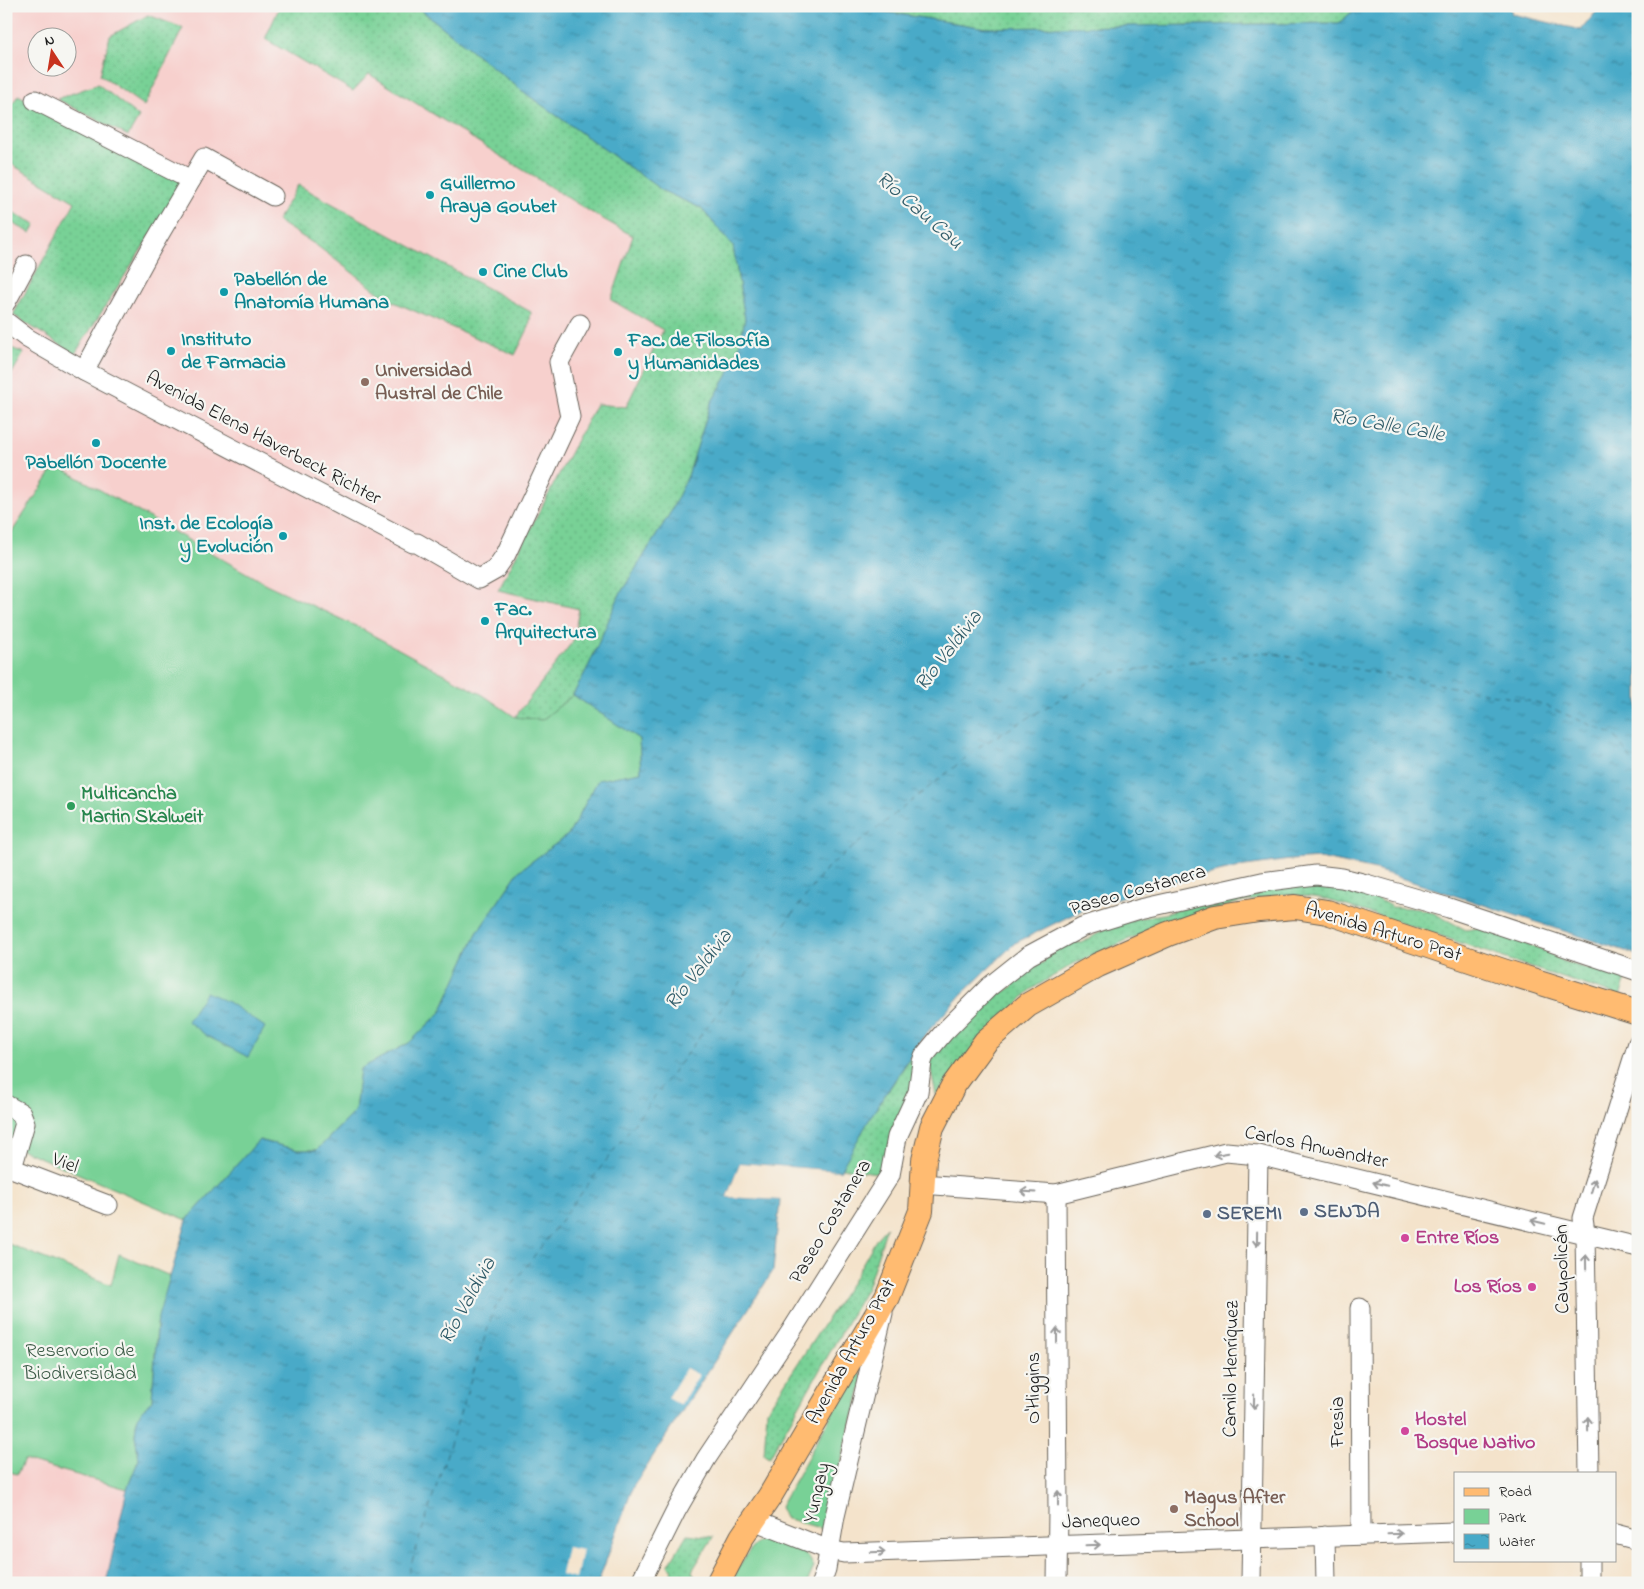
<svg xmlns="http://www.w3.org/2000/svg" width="1644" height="1589" font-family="'Indie Flower',sans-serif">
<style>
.built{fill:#f7d0cd;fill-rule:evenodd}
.grass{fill:url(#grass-dots);stroke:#4a7659}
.park{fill:#78d196;stroke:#4a7659}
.water{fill:url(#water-ripples);stroke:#326372}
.pier{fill:#f4e3cb}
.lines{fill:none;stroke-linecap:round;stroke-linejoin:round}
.ferry{stroke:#305c69;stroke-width:1;stroke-dasharray:6 5;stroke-linecap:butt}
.minor-casing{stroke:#686259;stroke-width:21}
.major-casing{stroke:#686259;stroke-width:26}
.minor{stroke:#fff;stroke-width:19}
.major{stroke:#ffbb71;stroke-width:24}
.oneway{stroke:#999}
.culture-dot{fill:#0f9aa8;stroke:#f6f6f2;stroke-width:2}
.education-dot{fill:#8d6e63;stroke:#f6f6f2;stroke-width:2}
.leisure-dot{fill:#2e9e5b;stroke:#f6f6f2;stroke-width:2}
.service-dot{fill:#5c6f8a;stroke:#f6f6f2;stroke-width:2}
.hotel-dot{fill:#d1479c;stroke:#f6f6f2;stroke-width:2}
.labels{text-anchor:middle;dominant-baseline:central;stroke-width:4.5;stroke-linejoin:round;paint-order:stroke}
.culture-label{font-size:20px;font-weight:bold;fill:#0d838f;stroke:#f6f6f2;text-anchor:start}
.education-label{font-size:20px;font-weight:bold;fill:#785e54;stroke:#f6f6f2;text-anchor:start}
.street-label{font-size:20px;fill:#1c1c1c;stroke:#f6f6f2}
.leisure-label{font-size:20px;font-weight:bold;fill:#27864d;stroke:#f6f6f2;text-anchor:start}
.service-label{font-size:20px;font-weight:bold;fill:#4e5e75;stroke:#f6f6f2;text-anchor:start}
.hotel-label{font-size:20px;font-weight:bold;fill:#b23c85;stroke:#f6f6f2;text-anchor:start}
.park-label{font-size:20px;fill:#3c5b47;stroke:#f6f6f2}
.water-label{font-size:21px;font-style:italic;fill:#305c69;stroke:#f6f6f2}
</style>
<defs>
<pattern id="grass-dots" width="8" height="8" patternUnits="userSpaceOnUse" patternTransform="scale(1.25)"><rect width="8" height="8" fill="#78d196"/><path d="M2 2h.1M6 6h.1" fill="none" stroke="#67b381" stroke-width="1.8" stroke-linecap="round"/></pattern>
<pattern id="water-ripples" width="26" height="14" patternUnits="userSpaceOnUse" patternTransform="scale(1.25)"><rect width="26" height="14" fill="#48aac8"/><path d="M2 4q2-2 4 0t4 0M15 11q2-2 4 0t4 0" fill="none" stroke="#3b8aa2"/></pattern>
</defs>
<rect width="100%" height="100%" fill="#f6f6f2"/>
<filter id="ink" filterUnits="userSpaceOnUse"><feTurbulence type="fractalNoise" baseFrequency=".02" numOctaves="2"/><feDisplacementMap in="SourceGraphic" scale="10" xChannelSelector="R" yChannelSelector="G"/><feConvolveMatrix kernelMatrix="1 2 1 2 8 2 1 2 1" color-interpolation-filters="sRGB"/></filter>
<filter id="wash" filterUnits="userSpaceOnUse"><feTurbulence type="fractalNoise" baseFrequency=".0096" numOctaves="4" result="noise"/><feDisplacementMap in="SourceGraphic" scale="20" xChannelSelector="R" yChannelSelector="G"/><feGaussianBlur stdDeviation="1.12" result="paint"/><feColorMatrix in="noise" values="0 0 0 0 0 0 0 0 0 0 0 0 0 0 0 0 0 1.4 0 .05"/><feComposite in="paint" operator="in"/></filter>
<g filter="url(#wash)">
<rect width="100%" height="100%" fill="#f4e3cb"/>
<!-- built -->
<g class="built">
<path d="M 6,6 L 416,6 L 525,93 L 663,191 L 701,208 L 736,361 L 711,403 L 669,515 L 645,555 L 573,695 L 515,717 L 483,695 L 358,627 L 266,584 L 56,465 L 6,541 ZM 38,38 L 68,38 L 68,68 L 38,68 Z"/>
<polygon points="6,1250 111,1285 119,1254 170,1276 158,1317 139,1459 127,1489 106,1583 6,1583"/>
</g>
<!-- grass -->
<g class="grass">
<polygon points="280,6 416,6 525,93 663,191 701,208 733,246 745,319 736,361 711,403 688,476 669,515 620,594 589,665 573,695 542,720 515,717 573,641 579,609 498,590 596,404 626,407 663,330 611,300 633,236 589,211 369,74 353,91 265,39"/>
<polygon points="848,6 1359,6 1339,23 986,28"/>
<polygon points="148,15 183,28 144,106 100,75 110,36"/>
<polygon points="98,84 139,117 128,136 57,99"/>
<polygon points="18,95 185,181 75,354 13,315 75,202 6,161 6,115"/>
<polygon points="298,185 531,312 529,327 515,355 387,299 316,245 277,221"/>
<polygon points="6,209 36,224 31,233 6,220"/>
<polygon points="6,346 24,353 6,383"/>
<polygon points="1325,884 1375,897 1392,907 1412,908 1430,911 1466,930 1479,928 1541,949 1565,962 1588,969 1597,964 1628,974 1620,996 1538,970 1421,929 1321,898 1287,894 1237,903 1148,931 1075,963 1030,990 936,1095 929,1061 961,1026 992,996 1006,991 1012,987 1018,973 1028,966 1043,963 1052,950 1065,942 1082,943 1117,922 1163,914 1184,908 1202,901 1218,904 1242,893 1282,885"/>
<polygon points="917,1057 912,1095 884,1174 841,1168 873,1113 909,1060"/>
<polygon points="887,1227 867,1288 769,1458 764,1455 767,1410 853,1280 877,1238"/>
<polygon points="687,1534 713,1537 692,1571 697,1580 696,1583 666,1583 673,1569 668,1566"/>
</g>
<!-- park -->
<g class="park">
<polygon points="56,465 266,584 358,627 483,695 515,717 542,720 573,695 639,739 641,772 598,780 569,834 519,871 477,933 441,1012 409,1043 360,1069 355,1111 317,1150 298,1150 259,1140 187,1220 6,1143 6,541"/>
<polygon points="6,1243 111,1285 119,1254 170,1276 157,1324 152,1400 137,1418 135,1435 139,1459 127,1489 24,1460 17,1474 6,1471"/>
<polygon points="861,1373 863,1380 823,1529 785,1518 780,1507 854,1374"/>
<path d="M 765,1537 C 785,1536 806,1548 814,1567 L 807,1583 L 731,1583 C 740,1564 747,1549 765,1537 Z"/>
</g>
<!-- water -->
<g class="water">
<polygon points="416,6 848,6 986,28 1339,23 1359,6 1510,6 1512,14 1581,30 1601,6 1638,6 1638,955 1376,870 1320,858 1290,860 1245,866 1151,887 1084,909 1015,943 961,995 924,1036 873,1113 840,1171 740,1163 727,1197 780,1200 773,1271 633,1487 598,1583 106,1583 127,1489 139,1459 135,1435 137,1417 152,1400 158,1317 187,1220 259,1140 298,1150 317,1150 355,1111 360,1069 409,1043 441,1012 477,933 519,871 569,834 598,780 641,772 639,739 573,695 589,665 620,594 669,515 688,476 711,403 736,361 745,319 733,246 701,208 663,191 525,93"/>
<polygon points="206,992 228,1002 265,1027 248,1057 207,1036 187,1021"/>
</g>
<!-- pier -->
<g class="pier">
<polygon points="740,1163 840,1171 840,1173 742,1166 731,1195 780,1198 782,1200 727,1197"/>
<polygon points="686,1368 699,1375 680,1405 668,1398"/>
<polygon points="567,1547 582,1550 576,1579 561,1575"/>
</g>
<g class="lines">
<!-- ferry -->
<polyline class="ferry" points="405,1583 494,1309 827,868 982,745 1103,674 1264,652 1539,703 1614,735 1638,769"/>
</g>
</g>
<g filter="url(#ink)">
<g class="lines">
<!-- minor casing -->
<g class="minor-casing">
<g id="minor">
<polyline points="35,100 191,180"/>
<polyline points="6,302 26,265"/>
<polyline points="6,322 27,338 84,371 413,543 417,543 479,579 495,570 506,554 570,417 559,362 580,324"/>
<polyline points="84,371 153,245 204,158 273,196"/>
<polyline points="6,1105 21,1113 25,1123 12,1168"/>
<polyline points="6,1166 108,1205"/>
<polyline points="922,1184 1056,1194 1226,1152 1258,1155 1638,1247"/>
<polyline points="1056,1194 1058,1511 1057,1583"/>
<polyline points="1360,1308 1361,1535"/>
<polyline points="1589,1473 1585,1233 1583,1218 1638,1043"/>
<polyline points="753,1520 829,1550 844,1553 1455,1532"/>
<polyline points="1615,1534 1638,1540"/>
<polyline points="1325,1536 1326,1583"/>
<polyline points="640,1583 676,1511 706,1459 790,1333 890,1175 897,1137 918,1092 922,1062 924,1056 944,1032 989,987 1028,956 1082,927 1140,909 1262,882 1316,875 1342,878 1366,884 1449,908 1638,971"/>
<polyline points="821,1583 826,1569 835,1516 883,1313"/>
<polyline points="1251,1583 1258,1155"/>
<polyline points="1589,1583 1589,1560"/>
</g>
</g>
<!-- major casing -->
<g class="major-casing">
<polyline id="major" points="718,1583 742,1537 770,1496 887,1297 921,1211 924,1160 932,1127 953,1086 986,1041 1028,1005 1098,965 1168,934 1215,917 1259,910 1295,907 1327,912 1503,971 1638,1013"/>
</g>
<!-- minor -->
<use href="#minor" class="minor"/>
<!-- major -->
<use href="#major" class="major"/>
</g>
<!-- one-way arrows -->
<defs><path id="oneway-shaft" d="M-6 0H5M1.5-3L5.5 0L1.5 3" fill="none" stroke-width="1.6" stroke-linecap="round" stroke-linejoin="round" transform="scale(1.25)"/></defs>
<g class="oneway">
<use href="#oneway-shaft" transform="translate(1221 1154) rotate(170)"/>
<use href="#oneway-shaft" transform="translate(1380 1184) rotate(-167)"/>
<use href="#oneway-shaft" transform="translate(1593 1186) rotate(-73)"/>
<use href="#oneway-shaft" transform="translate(1028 1192) rotate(-176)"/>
<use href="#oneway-shaft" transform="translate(1538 1222) rotate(-167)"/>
<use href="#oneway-shaft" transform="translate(1257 1239) rotate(91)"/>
<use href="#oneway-shaft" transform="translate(1586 1262) rotate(-91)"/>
<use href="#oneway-shaft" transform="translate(1057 1335) rotate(-90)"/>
<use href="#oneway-shaft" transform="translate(1254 1402) rotate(91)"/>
<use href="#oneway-shaft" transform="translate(1588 1424) rotate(-91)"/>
<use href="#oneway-shaft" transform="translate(1058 1498) rotate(-90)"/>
<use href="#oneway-shaft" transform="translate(1395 1534) rotate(-2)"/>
<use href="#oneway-shaft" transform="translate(1093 1545) rotate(-2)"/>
<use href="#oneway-shaft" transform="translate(878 1552) rotate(-2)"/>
</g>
</g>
<!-- markers -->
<g class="culture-dot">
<circle cx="430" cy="195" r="5"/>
<circle cx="483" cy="272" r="5"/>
<circle cx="224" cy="292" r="5"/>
<circle cx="171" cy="351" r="5"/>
<circle cx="618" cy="352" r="5"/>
<circle cx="96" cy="443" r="5"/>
<circle cx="283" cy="536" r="5"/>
<circle cx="485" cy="621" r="5"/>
</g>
<g class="education-dot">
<circle cx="365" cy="382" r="5"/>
<circle cx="1174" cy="1509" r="5"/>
</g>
<circle class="leisure-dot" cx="71" cy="806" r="5"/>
<g class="service-dot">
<circle cx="1304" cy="1212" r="5"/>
<circle cx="1207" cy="1214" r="5"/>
</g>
<g class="hotel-dot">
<circle cx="1405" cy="1238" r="5"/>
<circle cx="1532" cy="1287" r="5"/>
<circle cx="1405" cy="1431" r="5"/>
</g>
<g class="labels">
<!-- culture labels -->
<g class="culture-label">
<text x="440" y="184">Guillermo<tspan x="440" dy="23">Araya Goubet</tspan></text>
<text x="493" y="272">Cine Club</text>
<text x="234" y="280">Pabellón de<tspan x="234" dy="23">Anatomía Humana</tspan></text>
<text x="181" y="340">Instituto<tspan x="181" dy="23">de Farmacia</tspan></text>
<text x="628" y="341">Fac. de Filosofía<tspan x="628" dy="23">y Humanidades</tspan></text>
<text x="96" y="463" text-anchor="middle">Pabellón Docente</text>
<text x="273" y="524" text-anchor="end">Inst. de Ecología<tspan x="273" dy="23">y Evolución</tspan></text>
<text x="495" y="610">Fac.<tspan x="495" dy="23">Arquitectura</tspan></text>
</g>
<!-- education labels -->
<g class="education-label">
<text x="375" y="371">Universidad<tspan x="375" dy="23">Austral de Chile</tspan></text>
<text x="1184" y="1498">Magus After<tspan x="1184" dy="23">School</tspan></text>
</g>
<!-- street labels -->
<g class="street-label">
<text transform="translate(263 439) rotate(28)">Avenida Elena Haverbeck Richter</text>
<text transform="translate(1138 891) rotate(-16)">Paseo Costanera</text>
<text transform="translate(1383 933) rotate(17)">Avenida Arturo Prat</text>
<text transform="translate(1316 1148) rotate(12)">Carlos Anwandter</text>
<text transform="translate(65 1164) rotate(21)">Viel</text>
<text transform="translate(831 1222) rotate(-59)">Paseo Costanera</text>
<text transform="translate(1563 1269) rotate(-91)">Caupolicán</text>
<text transform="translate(852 1352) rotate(-61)">Avenida Arturo Prat</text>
<text transform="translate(1232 1369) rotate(-89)">Camilo Henríquez</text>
<text transform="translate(1034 1388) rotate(-90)">O'Higgins</text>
<text transform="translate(1338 1422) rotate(-90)">Fresia</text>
<text transform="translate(818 1493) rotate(-77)">Yungay</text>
<text transform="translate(1101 1522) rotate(-2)">Janequeo</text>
</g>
<!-- leisure labels -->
<g class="leisure-label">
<text x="81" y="794">Multicancha<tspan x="81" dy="23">Martin Skalweit</tspan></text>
</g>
<!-- service labels -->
<g class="service-label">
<text x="1314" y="1212">SENDA</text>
<text x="1217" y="1214">SEREMI</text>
</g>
<!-- hotel labels -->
<g class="hotel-label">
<text x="1415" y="1238">Entre Ríos</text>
<text x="1522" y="1287" text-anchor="end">Los Ríos</text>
<text x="1415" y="1420">Hostel<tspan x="1415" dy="23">Bosque Nativo</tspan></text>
</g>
<!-- park labels -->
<g class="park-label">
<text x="80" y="1351">Reservorio de<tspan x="80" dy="23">Biodiversidad</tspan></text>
</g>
<!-- water labels -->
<g class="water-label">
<text transform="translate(919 211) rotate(41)">Río Cau Cau</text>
<text transform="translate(1387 426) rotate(10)">Río Calle Calle</text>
<text transform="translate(949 651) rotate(-52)">Río Valdivia</text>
<text transform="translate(699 970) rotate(-52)">Río Valdivia</text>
<text transform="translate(468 1301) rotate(-61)">Río Valdivia</text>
</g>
</g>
<!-- margin -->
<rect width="1644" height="1589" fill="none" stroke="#f6f6f2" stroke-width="25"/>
<!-- legend -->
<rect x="1454" y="1472" width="162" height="90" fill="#f6f6f2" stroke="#9f9f9c"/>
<rect x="1464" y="1488" width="25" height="8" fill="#ffbb71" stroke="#9f9f9c"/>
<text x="1499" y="1496" font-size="15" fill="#1c1c1c">Road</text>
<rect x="1464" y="1509" width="25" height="15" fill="#78d196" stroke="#9f9f9c"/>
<text x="1499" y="1522" font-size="15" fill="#1c1c1c">Park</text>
<rect x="1464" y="1534" width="25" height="15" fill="url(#water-ripples)" stroke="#9f9f9c"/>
<text x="1499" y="1546" font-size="15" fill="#1c1c1c">Water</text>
<!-- north arrow -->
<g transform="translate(52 52) rotate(348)"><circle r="24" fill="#f6f6f2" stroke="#9f9f9c"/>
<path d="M0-4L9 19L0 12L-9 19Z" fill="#c8321e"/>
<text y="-8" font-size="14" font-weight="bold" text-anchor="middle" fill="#1c1c1c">N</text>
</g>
</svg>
